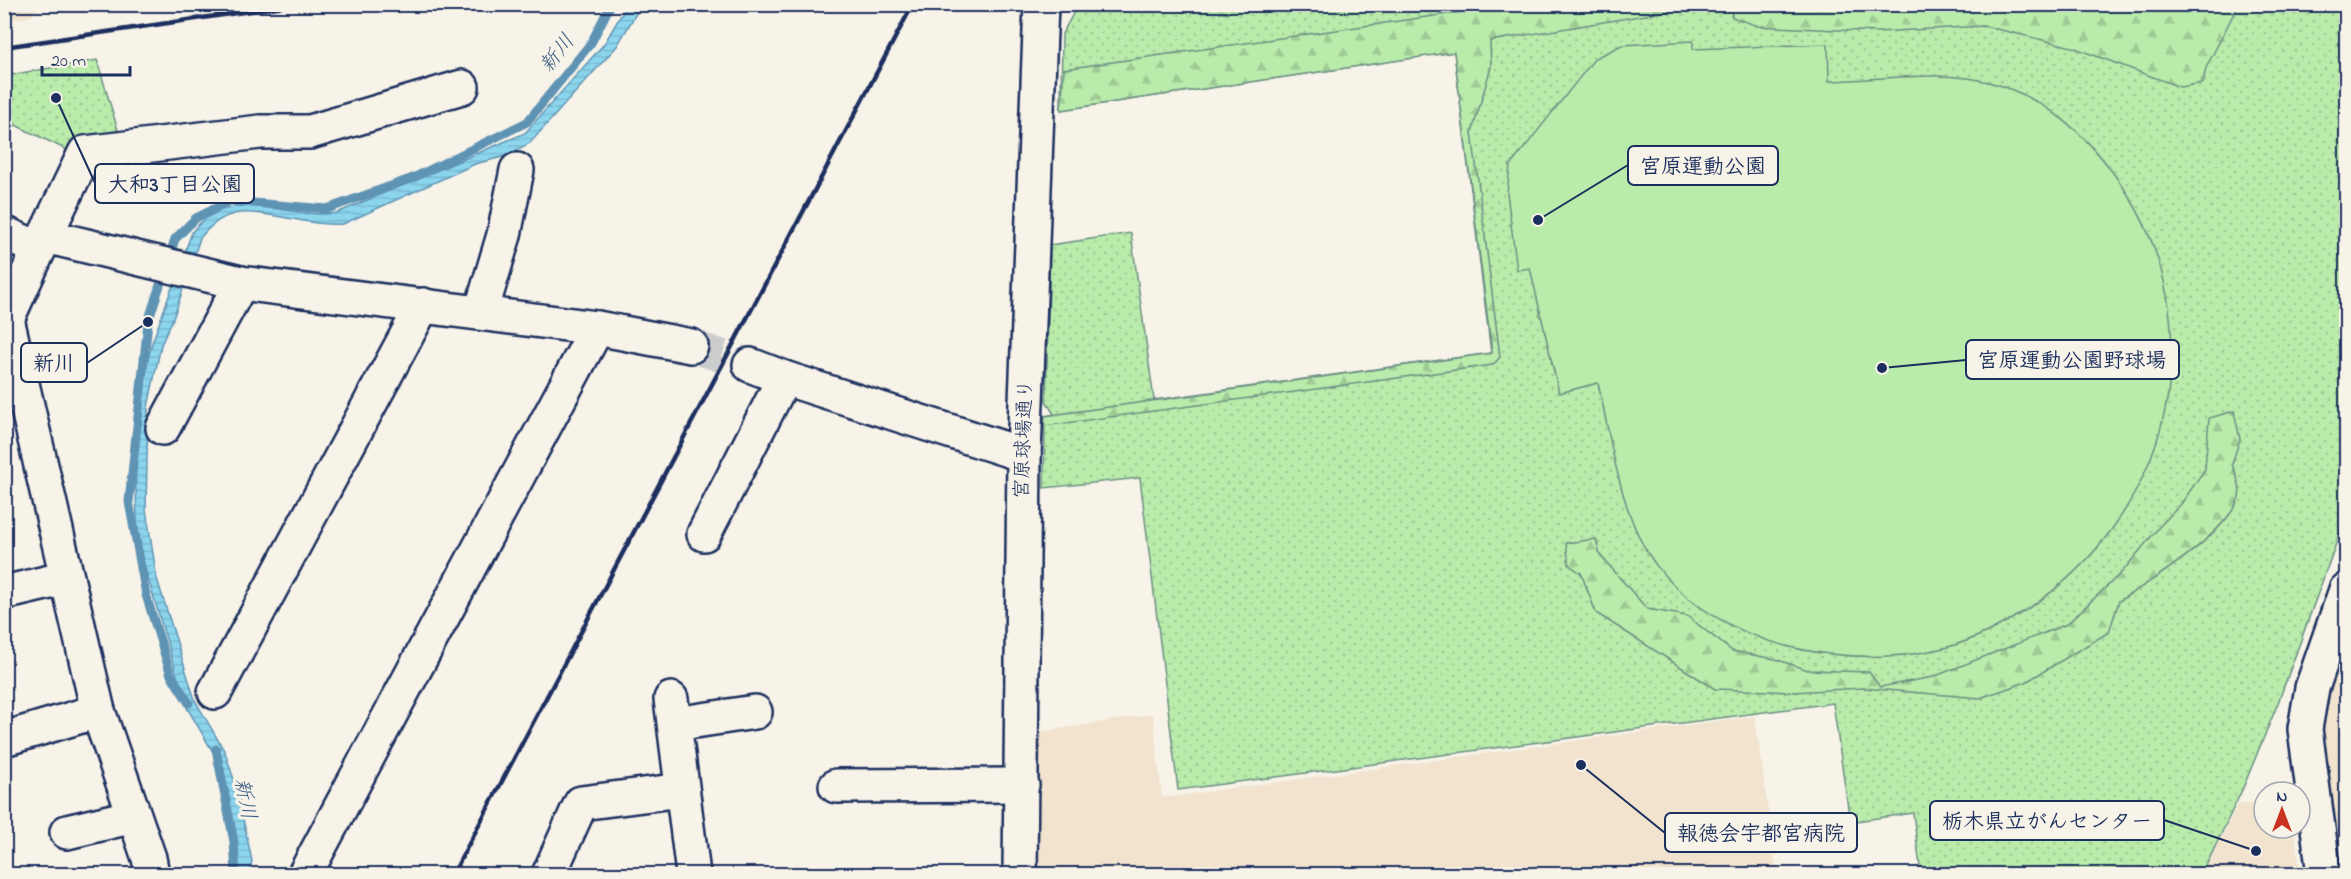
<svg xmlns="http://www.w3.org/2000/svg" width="2351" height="879" font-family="'Indie Flower','Klee One',sans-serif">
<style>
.built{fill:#f1e3ce}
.green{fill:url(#green-dots);stroke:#6a8d84;stroke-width:1.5}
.forest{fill:url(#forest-firs);stroke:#6a8d84;stroke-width:1.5}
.pitch{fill:#b9ebaa;stroke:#6a8d84;stroke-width:1.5}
.water{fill:url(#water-rules);stroke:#5f93b4;stroke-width:1.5}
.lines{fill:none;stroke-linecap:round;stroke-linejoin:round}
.stream{stroke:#5f93b4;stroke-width:9}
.minor-tunnel{stroke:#cbcccc;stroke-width:33;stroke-dasharray:33 16;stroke-linecap:butt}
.minor-casing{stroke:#1b2f5e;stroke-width:38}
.minor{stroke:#f7f3e8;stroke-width:33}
.rail{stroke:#1b2f5e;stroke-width:4.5}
.labels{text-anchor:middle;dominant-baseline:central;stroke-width:6;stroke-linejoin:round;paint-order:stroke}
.street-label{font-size:20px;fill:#1b2f5e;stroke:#f7f3e8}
.water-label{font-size:21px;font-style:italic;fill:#375982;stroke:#f7f3e8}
.leader{fill:none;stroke:#1b2f5e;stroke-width:2}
.callout-dot{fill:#1b2f5e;stroke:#f7f3e8;stroke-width:2}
.callout{fill:#f7f3e8;stroke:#1b2f5e;stroke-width:2}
.callout-label{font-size:21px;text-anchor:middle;font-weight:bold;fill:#1b2f5e}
</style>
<defs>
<pattern id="green-dots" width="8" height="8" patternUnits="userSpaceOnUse" patternTransform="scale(1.5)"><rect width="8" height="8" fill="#b9ebaa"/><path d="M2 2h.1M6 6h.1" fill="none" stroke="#9eca95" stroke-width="1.8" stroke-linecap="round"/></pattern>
<pattern id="forest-firs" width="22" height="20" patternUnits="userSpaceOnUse" patternTransform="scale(1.5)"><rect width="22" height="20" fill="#b9ebaa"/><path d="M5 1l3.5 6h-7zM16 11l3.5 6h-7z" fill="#9eca95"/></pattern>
<pattern id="water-rules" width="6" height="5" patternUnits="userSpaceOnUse" patternTransform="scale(1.5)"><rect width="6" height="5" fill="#8cd6ed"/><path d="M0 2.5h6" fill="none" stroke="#78b8ce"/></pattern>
</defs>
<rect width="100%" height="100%" fill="#f7f3e8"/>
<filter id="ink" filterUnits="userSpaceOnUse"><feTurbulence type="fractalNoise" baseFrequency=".0167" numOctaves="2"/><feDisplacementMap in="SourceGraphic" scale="12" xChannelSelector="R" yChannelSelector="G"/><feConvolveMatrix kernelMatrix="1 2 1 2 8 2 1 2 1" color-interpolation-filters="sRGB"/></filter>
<g filter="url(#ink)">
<!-- built -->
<g class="built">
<polygon points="5,4 38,4 38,5 32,16 5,21"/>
<polygon points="2346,638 2346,874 2339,874 2319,731 2323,697"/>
<polygon points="1153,714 1162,798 1755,716 1777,874 1037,874 1039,732"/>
<polygon points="2264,801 2264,828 2294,828 2301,874 2202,874 2238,804"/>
</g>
<!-- green -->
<g class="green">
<polygon points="1078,5 2346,5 2346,516 2278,703 2243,788 2202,874 1921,874 1913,813 1850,822 1833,703 1178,790 1140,478 1044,488 1045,416 1054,414 1046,401 1050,245 1131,233 1154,400 1491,353 1454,52 1061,110 1062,34"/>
<polygon points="97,60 120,137 71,152 5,120 4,76"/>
</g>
<!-- forest -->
<g class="forest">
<polygon points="1510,5 1705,5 1490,41 1491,67 1472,132 1500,357 1493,365 1044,426 1045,416 1492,353 1454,52 1061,110 1064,69"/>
<polygon points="1731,5 1731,4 2238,5 2206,68 2203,83 2180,87 2072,47 1984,26 1877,32 1758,26 1732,17"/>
<path d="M 2234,411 L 2240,439 L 2232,464 C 2236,476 2243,488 2238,500 C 2224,535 2152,581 2119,601 L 2109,632 L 2026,682 L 1980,698 L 1863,688 L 1793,692 L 1715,689 L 1596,613 L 1581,573 L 1569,565 L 1566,543 L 1596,539 L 1600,555 L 1647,609 L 1687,616 L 1732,651 L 1775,659 L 1808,670 L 1869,672 L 1880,687 L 1933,677 L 2067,624 L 2123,571 L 2159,527 L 2181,504 L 2205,469 L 2209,418 Z"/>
</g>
<!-- pitch -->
<path class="pitch" d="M 1693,41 L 1693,49 L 1828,44 L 1829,81 C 1884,80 1946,68 1999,85 C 2051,102 2089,137 2119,181 C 2219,324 2170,518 2026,610 C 1998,628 1967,644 1935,650 C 1899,658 1865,658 1829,654 C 1751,645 1666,604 1635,528 C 1616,482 1609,431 1598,383 L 1559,393 L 1530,268 L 1517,270 L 1507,193 L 1510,166 L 1595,58 L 1622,45 Z"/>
<!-- water -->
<path class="water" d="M 627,5 L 641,5 L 617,46 L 530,143 L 506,156 L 475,164 L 343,224 C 309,227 261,208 234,214 C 220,217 209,227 200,238 L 174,316 L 161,345 L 148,407 L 146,509 L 157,579 L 195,700 L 225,752 L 236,786 L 252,861 L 249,874 L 237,874 L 236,838 L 220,764 L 186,706 L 142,558 L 137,521 L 135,459 L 144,375 L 152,343 L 192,232 C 230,184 287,219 337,213 L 525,133 L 604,44 Z"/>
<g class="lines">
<!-- stream -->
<g class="stream">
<polyline points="189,703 171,675 146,595 129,502 148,322 175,239 196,218 230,201 327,209 413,178 527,122 591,43 611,4"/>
<polyline points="216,749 234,842 236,874"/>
</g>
<!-- minor-tunnel -->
<polyline class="minor-tunnel" points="691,346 750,365"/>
<!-- minor casing -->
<g class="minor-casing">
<g id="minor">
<polyline points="4,233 39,249"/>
<polyline points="45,236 85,153 260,132 310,132 462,87"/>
<polyline points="481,312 504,235 517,170"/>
<polyline points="4,319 7,319 45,236 241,283 597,328 691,346"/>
<polyline points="7,319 98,711 149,858 152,874"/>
<polyline points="750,365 784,378 1024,455"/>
<polyline points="163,428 241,283"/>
<polyline points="704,534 784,378"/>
<polyline points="12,591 67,578"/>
<polyline points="215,692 423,305"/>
<polyline points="671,699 693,874"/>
<polyline points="675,724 755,712"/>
<polyline points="4,739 98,711"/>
<polyline points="836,786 1022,785"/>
<polyline points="67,832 134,816"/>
<polyline points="305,874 597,328"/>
<polyline points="549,874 581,803 682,790"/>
<polyline points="1020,874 1024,455 1041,4"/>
<polyline points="2324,874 2305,729 2312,688 2346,590"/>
</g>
</g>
<!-- minor -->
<use href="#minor" class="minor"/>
<!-- rail -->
<g class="rail">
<polyline points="4,47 298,4"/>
<polyline points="453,874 913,4"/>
</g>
</g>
</g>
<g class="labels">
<!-- street labels -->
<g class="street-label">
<text transform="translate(1025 439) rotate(-88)">宮原球場通り</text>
</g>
<!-- water labels -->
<g class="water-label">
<text transform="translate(558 54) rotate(-52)">新川</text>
<text transform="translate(244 799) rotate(79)">新川</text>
</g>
</g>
<!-- callouts -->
<path class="leader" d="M1538 220L1628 165M56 98L95 183M1882 368L1966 360M148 322L87 363M2256 851L2164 820M1581 765L1665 833"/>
<g class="callout-dot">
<circle cx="1538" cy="220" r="6"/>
<circle cx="56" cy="98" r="6"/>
<circle cx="1882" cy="368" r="6"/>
<circle cx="148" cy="322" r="6"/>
<circle cx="2256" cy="851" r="6"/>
<circle cx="1581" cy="765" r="6"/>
</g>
<g class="callout">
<rect x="1628" y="146" width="150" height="39" rx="6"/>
<rect x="95" y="164" width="159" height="39" rx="6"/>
<rect x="1966" y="340" width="213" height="39" rx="6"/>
<rect x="21" y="343" width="66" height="39" rx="6"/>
<rect x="1930" y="801" width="234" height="39" rx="6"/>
<rect x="1665" y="813" width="192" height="39" rx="6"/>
</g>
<g class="callout-label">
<text x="1703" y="173">宮原運動公園</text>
<text x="175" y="191">大和3丁目公園</text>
<text x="2072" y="367">宮原運動公園野球場</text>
<text x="54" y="370">新川</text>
<text x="2047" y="828">栃木県立がんセンター</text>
<text x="1761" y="840">報徳会宇都宮病院</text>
</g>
<!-- margin -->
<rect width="2351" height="879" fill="none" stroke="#f7f3e8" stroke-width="24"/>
<rect x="12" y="12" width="2327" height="855" fill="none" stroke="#1b2f5e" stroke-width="2" filter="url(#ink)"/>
<!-- north arrow -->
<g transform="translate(2282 810)"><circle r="28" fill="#f7f3e8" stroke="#9fa5b1" stroke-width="1.5"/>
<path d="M0-4.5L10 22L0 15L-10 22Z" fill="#c8321e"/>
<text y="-9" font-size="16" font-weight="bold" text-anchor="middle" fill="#1b2f5e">N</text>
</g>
<!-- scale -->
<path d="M42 66v9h88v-9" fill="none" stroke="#1b2f5e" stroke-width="3"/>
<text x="51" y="66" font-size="18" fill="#1b2f5e" stroke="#f7f3e8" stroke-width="4.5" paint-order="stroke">20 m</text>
</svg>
